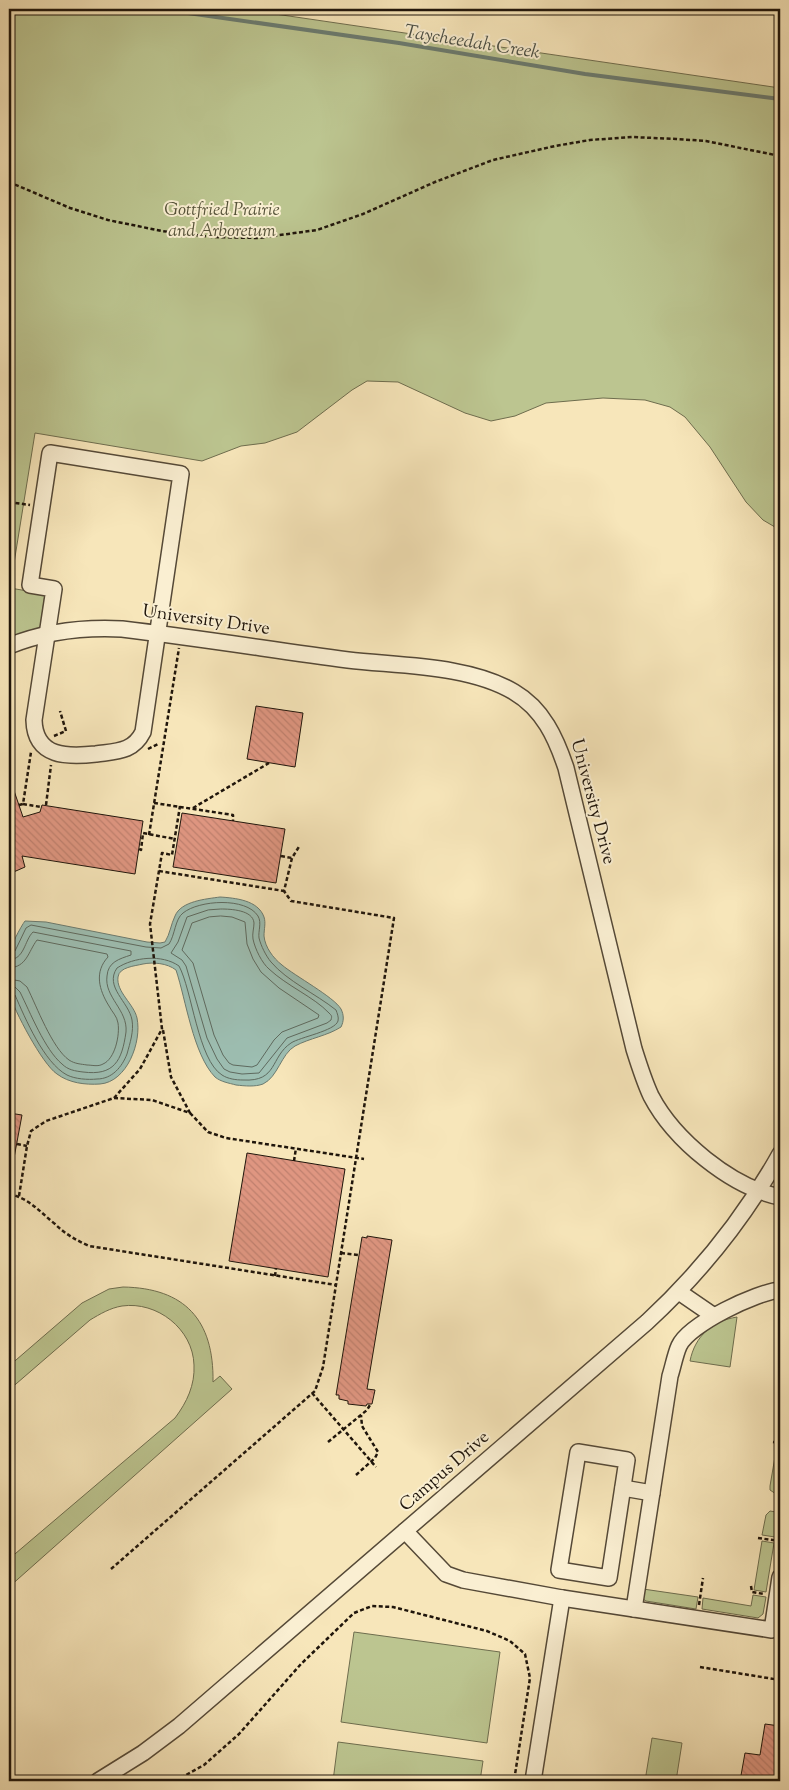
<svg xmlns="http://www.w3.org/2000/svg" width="789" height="1790" font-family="'Sorts Mill Goudy',serif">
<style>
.grass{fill:#bcc590;stroke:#6e6d4e}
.water{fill:#9dbfb3;stroke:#6b7b70}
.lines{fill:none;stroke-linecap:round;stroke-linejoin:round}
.shore{stroke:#5e6a5f;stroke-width:1}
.stream{stroke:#6b7b70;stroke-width:4}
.building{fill:url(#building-back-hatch);stroke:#1f150b}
.minor-casing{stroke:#554937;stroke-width:18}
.path{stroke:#1f150b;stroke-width:2.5;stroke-dasharray:4 2.5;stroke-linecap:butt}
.minor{stroke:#faefd2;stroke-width:15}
.labels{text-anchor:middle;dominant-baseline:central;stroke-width:4;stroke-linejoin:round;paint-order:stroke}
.park-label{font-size:18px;font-style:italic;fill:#56533a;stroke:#faefd2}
.street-label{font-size:18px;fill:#1f150b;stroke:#faefd2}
.water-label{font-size:19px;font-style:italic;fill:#4b5046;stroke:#faefd2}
</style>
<defs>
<pattern id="building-back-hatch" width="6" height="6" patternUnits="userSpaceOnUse" patternTransform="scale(1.25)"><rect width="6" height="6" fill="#df9681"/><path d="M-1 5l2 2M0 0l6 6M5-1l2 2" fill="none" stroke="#bf806e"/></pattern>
</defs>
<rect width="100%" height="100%" fill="#f7e6ba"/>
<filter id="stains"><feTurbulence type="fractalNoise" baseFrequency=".004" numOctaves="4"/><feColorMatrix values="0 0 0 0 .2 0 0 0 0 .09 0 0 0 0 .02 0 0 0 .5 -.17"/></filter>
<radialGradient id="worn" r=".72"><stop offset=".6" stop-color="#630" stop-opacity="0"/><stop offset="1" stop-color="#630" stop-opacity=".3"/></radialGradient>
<!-- grass -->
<g class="grass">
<polygon points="9,9 241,9 780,88 780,530 763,520 746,502 710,447 685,417 670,407 645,400 603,398 546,403 515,416 491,421 465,413 398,382 367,381 352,390 297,432 265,443 241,446 202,461 35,433 10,588 45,594 40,629 9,640"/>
<path d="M 123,1287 C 185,1288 214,1320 213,1382 L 220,1376 L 232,1389 L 9,1587 L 9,1559 L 175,1418 C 187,1402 195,1385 194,1365 C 193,1329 157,1301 122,1306 C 110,1308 100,1314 90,1320 L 9,1390 L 9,1366 L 82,1303 L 109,1289 Z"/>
<path d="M 737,1317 L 730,1367 L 690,1361 C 695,1336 712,1321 737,1317 Z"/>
<polygon points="777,1445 780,1446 780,1493 776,1494 770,1490 770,1486"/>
<polygon points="770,1511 776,1512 778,1517 775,1537 762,1535 766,1515"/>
<polygon points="762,1541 774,1543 766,1592 754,1590"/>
<polygon points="643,1589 698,1597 696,1609 646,1601 643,1599"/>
<polygon points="753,1595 766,1597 763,1614 758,1618 702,1609 703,1598 751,1606"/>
<polygon points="354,1632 500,1652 487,1743 341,1722"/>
<polygon points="652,1738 682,1743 676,1781 645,1781"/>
<polygon points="338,1742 483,1761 480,1781 333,1781"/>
</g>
<!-- water -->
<path class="water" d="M 220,897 C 235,898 258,900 264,917 C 266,923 264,929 264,936 C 265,947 273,958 282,965 C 295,976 334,997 341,1009 C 344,1015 344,1021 341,1027 C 327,1036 310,1038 295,1046 C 281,1054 278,1077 263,1084 C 255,1087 245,1086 236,1085 C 229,1083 221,1082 215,1077 C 193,1054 186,1000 176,970 C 167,963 153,962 143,964 C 135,966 119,967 118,977 C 116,992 134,1004 137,1018 C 142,1042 127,1082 100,1084 C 85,1085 69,1083 57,1074 C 42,1064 14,1010 9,993 C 7,982 8,966 9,955 C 9,949 21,926 25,921 L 46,922 L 147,942 L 160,943 L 165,942 C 170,934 171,924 175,916 C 181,901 206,899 220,897 Z"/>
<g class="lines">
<!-- shore -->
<g class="shore">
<path d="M 221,909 C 231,909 253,910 254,923 C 254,928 252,934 253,939 C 255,949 262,963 269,969 C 287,986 314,997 329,1013 C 332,1016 332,1016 331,1020 L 327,1023 L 287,1038 L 259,1073 L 242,1074 L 230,1072 L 224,1069 L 217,1059 L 207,1038 L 186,966 L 182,960 L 171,953 L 178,942 L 187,917 L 208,910 Z"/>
<polygon points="221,916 232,917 245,922 247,944 253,959 261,972 279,988 319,1015 318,1018 282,1032 274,1040 257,1065 252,1067 233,1065 229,1063 223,1055 214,1035 193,963 182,950 192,923 209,917"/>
<path d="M 9,954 L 15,951 L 26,928 L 31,925 L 146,947 L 161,948 L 169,944 C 175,935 175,919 183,913 C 199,900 246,897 258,916 C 262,923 258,931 259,938 C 261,946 266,956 271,962 C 287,981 316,994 336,1010 C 337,1013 339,1017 338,1021 C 335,1031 300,1037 291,1043 C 270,1057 278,1082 243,1080 C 236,1080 228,1079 222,1075 C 198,1060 192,990 179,966 C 162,954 134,957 117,968 C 104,987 129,1002 132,1020 C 134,1031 130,1043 127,1054 C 122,1067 112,1079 97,1079 C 88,1080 75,1079 67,1075 C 44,1063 25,1018 15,995 L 9,992"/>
<path d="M 9,960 C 25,959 24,941 33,932 L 131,951 L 131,955 C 119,959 108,962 107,976 C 104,997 128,1010 126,1032 C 122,1061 114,1076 83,1072 C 75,1071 68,1070 62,1064 C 45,1050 30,1012 20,992 L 15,987 L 9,986"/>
<path d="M 9,968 C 27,967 28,952 37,940 L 107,954 L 108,957 C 94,972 99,990 109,1006 C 112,1012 117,1016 118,1023 C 120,1035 115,1059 103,1064 C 98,1067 92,1065 87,1065 C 81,1064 75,1064 69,1060 C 52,1048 37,1007 27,987 L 20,981 L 9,979"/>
</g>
<!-- stream -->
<g class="stream">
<polyline points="80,9 87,12 104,9"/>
<polyline points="160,9 399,43 585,74 780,99"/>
</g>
</g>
<!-- building -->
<g class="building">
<polygon points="256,706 303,713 295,767 247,759"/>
<polygon points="10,779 23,817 40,812 42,805 143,821 135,874 22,856 25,867 9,874 9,780"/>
<polygon points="182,813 285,829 276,883 173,867"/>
<polygon points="9,1113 22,1115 14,1158 9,1158"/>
<polygon points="247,1153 345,1169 328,1277 229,1261"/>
<polygon points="367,1236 392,1240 367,1389 375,1390 372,1404 367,1404 366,1406 348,1404 348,1401 339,1399 339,1395 336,1395 362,1237 367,1238"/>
<polygon points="765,1724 780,1726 780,1781 740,1781 745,1753 760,1755"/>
</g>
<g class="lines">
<!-- minor casing -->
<g class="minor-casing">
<g id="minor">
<path d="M 50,453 L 181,474 L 143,732 C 133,752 117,751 96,754 C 68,757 35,758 34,720 L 54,589 L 30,585 Z"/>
<path d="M 9,646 C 46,631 83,627 122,629 C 198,638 273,650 348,660 C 400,666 469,665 514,692 C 543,709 556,738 566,768 L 634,1049 C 639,1065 644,1081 651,1096 C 674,1140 731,1187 780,1197"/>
<polyline points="679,1292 714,1316"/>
<polygon points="578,1452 627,1460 609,1578 559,1570"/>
<polyline points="623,1488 652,1493"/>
<polyline points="405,1531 446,1574 463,1580 562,1598 772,1630 780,1577"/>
<path d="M 634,1609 L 670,1376 C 673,1367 675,1355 679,1346 C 689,1324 757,1292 780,1290"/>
<path d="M 98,1781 L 143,1753 L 179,1726 L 647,1322 C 700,1273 745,1217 780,1154"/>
<polyline points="533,1781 562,1598"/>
</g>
</g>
<!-- path -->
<g class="path">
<polyline points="9,182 70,208 108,220 162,231 212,237 258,238 317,230 363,214 435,182 493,160 555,146 590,140 632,137 676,139 706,141 780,156"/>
<polyline points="9,502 30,505"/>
<polyline points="54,736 66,731 60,711"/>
<polyline points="148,749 158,744"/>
<polyline points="154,803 233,815 233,821"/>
<polyline points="23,804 41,807"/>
<polyline points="19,805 23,804 31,752"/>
<polyline points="46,805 51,765"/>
<polyline points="193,808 269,763"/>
<polyline points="149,835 179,648"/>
<polyline points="139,849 141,850 143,833 175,839"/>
<polyline points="281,856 292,858"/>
<polyline points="159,871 284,891"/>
<polyline points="114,1098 152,1100 190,1113 171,1077 163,1030"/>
<polyline points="190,1113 208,1132 226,1138 364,1159"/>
<polyline points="17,1144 27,1146"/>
<polyline points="294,1161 296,1148"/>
<path d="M 9,1194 C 29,1198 40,1212 55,1224 C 65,1234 76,1240 89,1246 L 336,1285"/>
<polyline points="19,1196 27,1146 31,1131 46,1121 114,1098 140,1069 162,1029 150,924 162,853 172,855 180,806"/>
<polyline points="341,1253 358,1255"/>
<polyline points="275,1276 276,1268"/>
<polyline points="312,1393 376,1467"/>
<polyline points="328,1442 367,1410 370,1405"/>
<polyline points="773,1442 780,1443"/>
<polyline points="356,1475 375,1458 378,1452 362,1426 361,1415"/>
<polyline points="758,1538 780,1541"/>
<polyline points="111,1569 315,1391 323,1367 394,918 291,901 284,891 292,858 300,845"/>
<polyline points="751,1586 752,1592 764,1594"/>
<polyline points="699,1605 703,1578"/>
<polyline points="700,1667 780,1680"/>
<path d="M 776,1679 C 775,1687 774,1690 780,1695"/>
<polyline points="778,1680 780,1667"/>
<polyline points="175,1781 204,1765 239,1734 301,1664 354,1613 372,1606 393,1607 487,1631 510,1641 525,1654 530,1678 514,1781"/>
</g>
<!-- minor -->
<use href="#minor" class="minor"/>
</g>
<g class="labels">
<!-- park labels -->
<g class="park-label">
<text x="222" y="211">Gottfried Prairie<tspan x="222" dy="21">and Arboretum</tspan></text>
</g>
<!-- street labels -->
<g class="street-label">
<text transform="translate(206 621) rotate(8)">University Drive</text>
<text transform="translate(592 802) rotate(75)">University Drive</text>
<text transform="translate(445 1472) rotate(-41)">Campus Drive</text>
</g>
<!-- water labels -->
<g class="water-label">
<text transform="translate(472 43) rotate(9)">Taycheedah Creek</text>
</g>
</g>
<!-- margin -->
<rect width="789" height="1790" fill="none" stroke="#f7e6ba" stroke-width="30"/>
<rect x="10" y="10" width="769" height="1770" fill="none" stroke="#1f150b" stroke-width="2.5"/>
<rect x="15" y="15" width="759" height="1760" fill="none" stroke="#1f150b"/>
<rect width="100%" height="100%" filter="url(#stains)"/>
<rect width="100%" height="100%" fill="url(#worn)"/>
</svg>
